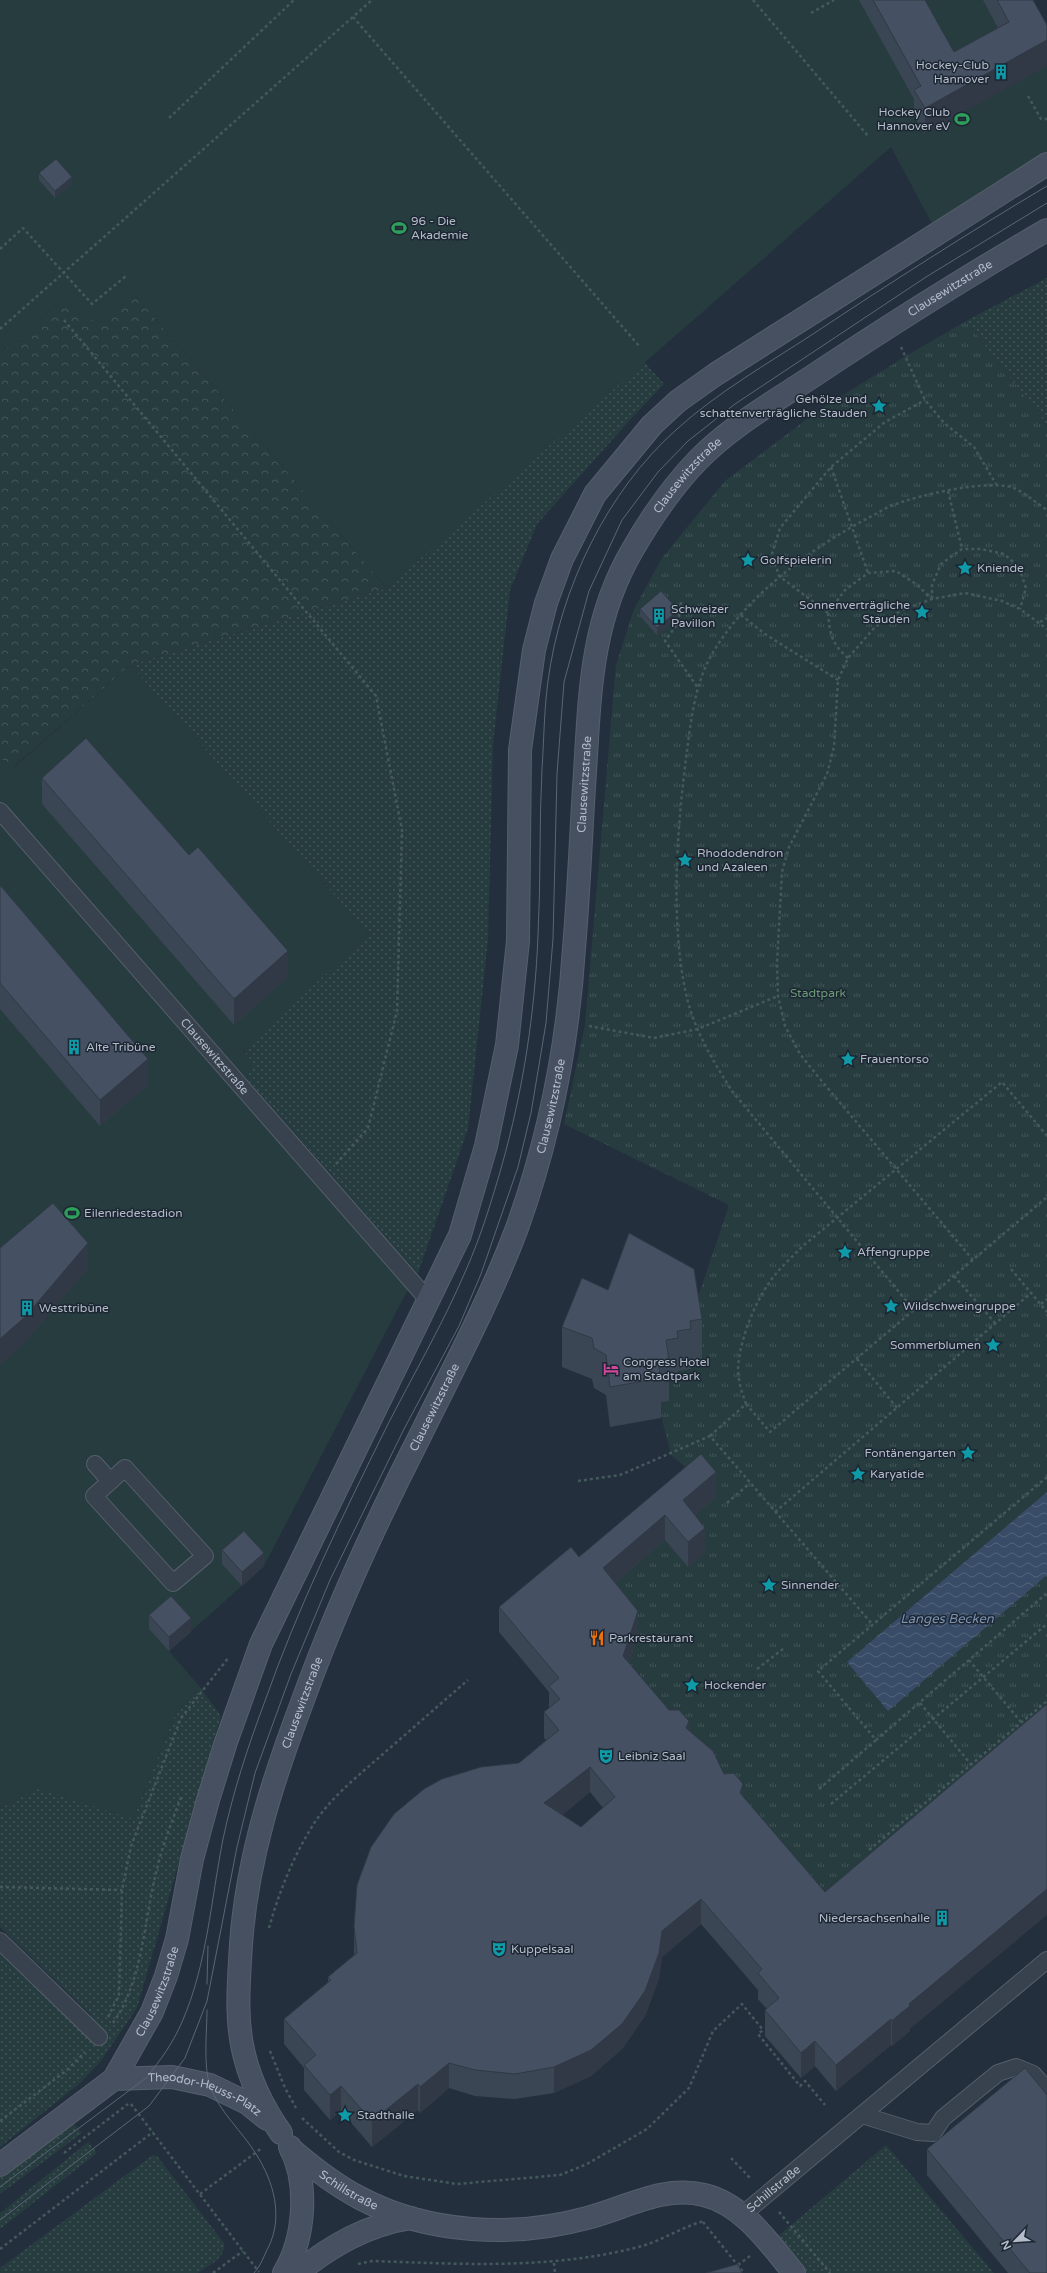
<svg xmlns="http://www.w3.org/2000/svg" width="1047" height="2273" font-family="'Varela Round',sans-serif">
<style>
.grass{fill:url(#grass-dots)}
.forest{fill:url(#forest-crowns)}
.park{fill:url(#park-tufts)}
.pitch{fill:#263c3f}
.water{fill:url(#water-waves)}
.lines{fill:none;stroke-linecap:round;stroke-linejoin:round}
.lane-casing{stroke:#565f6c;stroke-width:18}
.secondary-casing{stroke:#565f6c;stroke-width:24}
.path{stroke:#44595c;stroke-width:2.5;stroke-dasharray:3 3;stroke-linecap:butt}
.lane{stroke:#38414e;stroke-width:16}
.secondary{stroke:#465061;stroke-width:22}
.tram{stroke:#5a6575;stroke-width:1}
.wall{fill:#3b4654;fill-rule:evenodd}
.shaded-wall{fill:#303945}
.building{fill:#455162;stroke:#303945;fill-rule:evenodd}
.labels{text-anchor:middle;dominant-baseline:central;stroke-width:3;stroke-linejoin:round;paint-order:stroke}
.poi-label{font-size:12px;fill:#b4bcc9;stroke:#1d2633;text-anchor:start}
.street-label{font-size:12px;fill:#b4bcc9;stroke:#1d2633}
.park-label{font-size:12px;fill:#6b9a76;stroke:#1d2633}
.water-label{font-size:13px;font-style:italic;fill:#7c92b1;stroke:#1d2633}
</style>
<defs>
<pattern id="grass-dots" width="8" height="8" patternUnits="userSpaceOnUse"><rect width="8" height="8" fill="#263c3f"/><path d="M2 2h.1M6 6h.1" fill="none" stroke="#435659" stroke-width="1.8" stroke-linecap="round"/></pattern>
<pattern id="forest-crowns" width="20" height="18" patternUnits="userSpaceOnUse"><rect width="20" height="18" fill="#263c3f"/><path d="M2 6a3 3 0 1 1 6 0M12 15a3 3 0 1 1 6 0" fill="none" stroke="#435659"/></pattern>
<pattern id="park-tufts" width="24" height="20" patternUnits="userSpaceOnUse"><rect width="24" height="20" fill="#263c3f"/><path d="M3 7l-1-3M5 7V3M7 7l1-3M15 17l-1-3M17 17v-4M19 17l1-3" fill="none" stroke="#435659"/></pattern>
<pattern id="water-waves" width="16" height="10" patternUnits="userSpaceOnUse"><rect width="16" height="10" fill="#394c67"/><path d="M0 5q4-4 8 0t8 0" fill="none" stroke="#53647b"/></pattern>
</defs>
<rect width="100%" height="100%" fill="#242f3e"/>
<!-- grass -->
<g class="grass">
<polygon points="1047,278 1047,425 966,321"/>
<polygon points="644,362 664,384 629,421 537,524 510,590 493,744 488,939 468,1129 418,1273 247,1079 252,1062 243,1050 369,934 130,665 387,588"/>
<polygon points="199,1686 221,1716 137,2008 100,2062 79,2084 0,2147 0,1951 82,2031 91,2015 0,1927 0,1808 38,1788 133,1818 175,1715"/>
<polygon points="72,2121 82,2133 0,2194 0,2177"/>
<polygon points="88,2142 97,2153 0,2229 0,2213"/>
<polygon points="886,2145 994,2273 807,2273 777,2237"/>
<path d="M 153,2155 L 157,2156 L 224,2243 C 227,2257 208,2266 198,2273 L 0,2273 L 0,2268 Z"/>
</g>
<!-- forest -->
<polygon class="forest" points="135,295 387,588 130,665 11,769 0,757 0,353 65,298 82,317"/>
<!-- park -->
<polygon class="park" points="966,321 1047,425 1047,1730 825,1917 619,1678 596,1601 701,1480 671,1455 658,1403 666,1381 690,1361 694,1309 729,1205 564,1124 585,1025 616,665 634,609 662,558 725,481 819,410 906,356"/>
<!-- pitch -->
<g class="pitch">
<polygon points="0,0 1016,0 1047,54 1047,164 937,233 891,147 387,588 135,295 100,322 82,317 65,298 0,353"/>
<polygon points="130,665 369,934 243,1051 252,1062 247,1079 418,1273 404,1297 264,1566 169,1651 199,1686 175,1715 133,1819 38,1788 0,1808 0,757 12,769"/>
</g>
<!-- water -->
<polygon class="water" points="1047,1492 1047,1575 888,1711 847,1662"/>
<g class="lines">
<!-- lane casing -->
<g class="lane-casing">
<g id="lane">
<path id="s1" d="M 0,811 L 429,1301"/>
<polyline points="95,1464 110,1481"/>
<polygon points="125,1468 205,1556 173,1583 94,1496"/>
<polyline points="0,1941 99,2037"/>
<polyline points="862,2115 917,2132 933,2133 943,2118 998,2073 1016,2067 1033,2074 1047,2090"/>
<path id="s2" d="M 742,2215 L 1047,1960"/>
</g>
</g>
<!-- secondary casing -->
<g class="secondary-casing">
<g id="secondary">
<path id="s3" d="M 114,2079 L 152,2012 L 166,1976 L 177,1939 L 192,1859 L 208,1800 L 226,1742 L 261,1644 L 460,1235 L 486,1146 L 507,1045 L 518,941 L 520,750 L 534,650 L 546,603 L 562,559 L 595,494 L 652,425 L 678,401 L 716,374 L 1047,164"/>
<path id="s4" d="M 281,2133 C 264,2109 251,2083 244,2054 C 235,2018 239,1981 241,1944 C 247,1859 273,1779 303,1700 C 336,1609 375,1524 419,1438 C 453,1369 490,1300 517,1228 C 549,1139 568,1043 574,948 C 579,890 581,831 585,772 C 590,692 591,620 633,549 C 652,516 672,487 698,460 C 731,426 774,402 813,376 C 890,325 967,276 1047,230"/>
<path id="s5" d="M 291,2149 C 312,2167 335,2185 360,2198 C 428,2234 514,2238 587,2218 C 626,2208 663,2185 704,2195 C 743,2204 770,2244 794,2273"/>
<path id="s6" d="M 0,2165 L 114,2079 L 172,2077 L 210,2085 L 247,2103 L 267,2119"/>
<path d="M 284,2273 C 305,2238 309,2183 290,2147"/>
<path d="M 297,2273 C 332,2245 367,2225 411,2218"/>
</g>
</g>
<!-- path -->
<g class="path">
<polyline points="753,0 868,136"/>
<polyline points="811,13 834,0"/>
<polyline points="353,17 640,347"/>
<polyline points="1028,96 1041,119 1047,119"/>
<polyline points="169,118 294,0"/>
<polyline points="0,249 23,228 92,304 126,276"/>
<polyline points="64,320 376,696 402,830 397,1011 368,1128 336,1164"/>
<polyline points="0,329 372,0"/>
<polyline points="901,347 925,400 944,423 974,447 996,484"/>
<polyline points="831,467 868,573"/>
<polyline points="948,491 962,549"/>
<polyline points="932,599 932,585 941,564 962,549 981,549 1004,554 1019,567 1026,588 1020,609"/>
<polyline points="681,602 678,623 665,641 698,688"/>
<polyline points="828,613 779,576 772,554 780,528 831,467 885,422 925,400"/>
<polyline points="741,615 765,634 838,680"/>
<polyline points="1040,622 1047,618"/>
<path d="M 848,658 C 831,643 830,634 828,613 L 845,590 L 868,573 L 896,571 L 916,584 L 932,599"/>
<polyline points="589,1026 654,1038 698,1029 778,996"/>
<polyline points="973,1260 820,1079 800,1054 785,1026 778,996 777,963 782,872 789,847 827,774 834,747 838,680 848,658 875,627 902,610 932,599 965,593 1002,601 1020,609 1047,629"/>
<polyline points="1011,1269 1047,1312"/>
<polyline points="954,1276 996,1324"/>
<polyline points="1041,1304 1047,1299"/>
<path d="M 914,1310 L 732,1091 C 713,1061 694,1030 686,994 C 670,920 677,827 687,751 C 691,720 695,684 711,656 C 744,597 811,548 870,517 C 878,513 885,508 893,505 C 920,495 983,480 1011,487 C 1023,491 1036,503 1047,510"/>
<polyline points="857,1359 897,1408"/>
<path d="M 746,1404 C 741,1390 736,1375 739,1359 C 743,1331 757,1298 774,1276 C 783,1265 794,1255 804,1245 L 1002,1082 L 1047,1136"/>
<polyline points="710,1436 746,1404 770,1432 1047,1197"/>
<polyline points="1047,1477 818,1671 876,1740 1047,1593"/>
<polyline points="578,1481 620,1475 710,1436 873,1625"/>
<polyline points="727,1503 750,1483"/>
<polyline points="775,1512 1031,1293"/>
<polyline points="969,1660 1021,1722"/>
<polyline points="757,1669 783,1649"/>
<polyline points="920,1703 974,1768"/>
<polyline points="819,1789 876,1740"/>
<polyline points="831,1804 1047,1624"/>
<polyline points="869,1850 1047,1701"/>
<polyline points="0,1887 122,1890"/>
<path d="M 269,1928 C 279,1892 293,1857 313,1825 C 331,1797 359,1775 383,1754 C 412,1729 440,1704 468,1680"/>
<polyline points="108,2017 119,1995 122,1890 131,1846 181,1718 229,1657"/>
<path d="M 113,2023 C 142,1982 144,1924 155,1877 C 161,1849 172,1821 182,1795"/>
<polyline points="270,2051 285,2088 296,2108"/>
<polyline points="131,2104 259,2272"/>
<polyline points="302,2118 339,2152 354,2160 404,2176 457,2184 560,2175 587,2164 647,2129 689,2088 713,2031 742,2004 763,2030 758,2034 800,2086 805,2081 825,2105"/>
<polyline points="0,2121 67,2070 85,2052"/>
<polyline points="64,2153 128,2104"/>
<polyline points="731,2158 751,2179"/>
<polyline points="200,2194 262,2148"/>
<polyline points="779,2212 830,2273"/>
<polyline points="703,2222 744,2273"/>
<polyline points="0,2249 153,2132"/>
<polyline points="554,2263 555,2273"/>
<path d="M 358,2264 L 372,2261 C 462,2264 553,2270 642,2246 C 663,2240 682,2227 704,2221"/>
<polyline points="738,2265 750,2256"/>
<polyline points="213,2273 243,2251"/>
</g>
<!-- lane -->
<use href="#lane" class="lane"/>
<!-- secondary -->
<use href="#secondary" class="secondary"/>
<!-- tram -->
<g class="tram">
<polyline points="207,1984 208,1946"/>
<path d="M 207,2010 C 207,2032 203,2065 210,2086 C 220,2113 242,2131 256,2154 C 274,2182 283,2216 269,2246 C 264,2255 261,2266 254,2273"/>
<path d="M 0,2187 L 146,2078 C 160,2061 173,2043 182,2022 C 207,1965 211,1900 223,1839 C 233,1792 248,1746 265,1701 C 298,1607 342,1517 386,1428 C 413,1375 443,1324 466,1270 C 481,1236 492,1200 502,1165 C 523,1090 535,1013 538,935 C 541,880 539,824 542,769 C 544,740 544,710 548,681 C 560,589 607,491 677,429 C 718,392 767,364 813,334 C 890,283 968,233 1047,186"/>
<polyline points="0,2220 149,2106 185,2058 207,2001 237,1847 255,1773 291,1674 330,1580 403,1431 459,1326 481,1274 518,1167 531,1113 546,1023 553,939 557,774 564,682 589,591 622,520 658,472 688,441 735,404 926,277 1047,203"/>
</g>
</g>
<!-- wall -->
<g class="wall">
<polygon points="859,0 925,0 954,52 998,28 983,0 1033,0 925,134 914,116 914,99"/>
<polygon points="39,173 72,184 55,198 39,180"/>
<polygon points="640,609 678,617 657,635 640,616"/>
<polygon points="42,778 189,855 288,977 234,1025 42,804"/>
<polygon points="0,885 148,1085 100,1126 0,1009"/>
<polygon points="608,1290 702,1319 702,1359 691,1360 691,1369 678,1371 678,1378 669,1380 669,1401 661,1402 661,1418 610,1427 606,1395 594,1388 592,1379 562,1367 562,1327"/>
<path d="M 701,1454 L 716,1497 L 695,1515 L 705,1553 L 688,1567 L 665,1540 L 615,1583 L 638,1636 L 629,1663 L 669,1710 L 689,1731 L 743,1796 L 910,2029 L 910,2031 L 892,2046 L 891,2045 L 836,2091 L 815,2066 L 801,2078 L 765,2036 L 765,2010 L 767,2009 L 758,1999 L 758,1990 L 701,1924 L 662,1957 L 659,1978 L 645,2016 L 622,2049 L 591,2076 L 554,2093 L 515,2099 L 475,2096 L 449,2088 L 420,2113 L 418,2110 L 372,2147 L 341,2111 L 330,2120 L 304,2090 L 304,2068 L 284,2044 L 284,2019 L 328,1982 L 328,1977 L 354,1955 L 354,1926 L 519,1763 L 546,1740 L 544,1738 L 544,1712 L 549,1708 L 549,1692 L 499,1632 L 499,1607 L 579,1557 ZM 590,1792 L 603,1808 L 581,1827 L 562,1815 Z"/>
<polygon points="222,1550 264,1566 242,1586 222,1564"/>
<polygon points="149,1615 191,1632 169,1651 149,1629"/>
<polygon points="927,2149 1047,2273 1008,2273 927,2175"/>
</g>
<!-- shaded-wall -->
<g class="shaded-wall">
<polygon points="1047,40 1047,66 925,134 925,108"/>
<polygon points="72,177 72,184 55,198 55,191"/>
<polygon points="678,610 678,617 657,635 657,628"/>
<polygon points="288,951 288,977 234,1025 234,999"/>
<polygon points="148,1059 148,1085 100,1126 100,1100"/>
<polygon points="88,1243 88,1269 25,1343 0,1365 0,1339"/>
<polygon points="716,1472 716,1497 683,1525 683,1500"/>
<polygon points="665,1515 665,1540 603,1593 603,1568"/>
<polygon points="705,1528 705,1553 688,1567 688,1542"/>
<polygon points="264,1553 264,1566 242,1586 242,1572"/>
<polygon points="638,1611 638,1636 623,1681 623,1656"/>
<polygon points="191,1618 191,1632 169,1651 169,1637"/>
<polygon points="689,1721 689,1746 686,1728"/>
<polygon points="590,1767 590,1792 544,1829 544,1803"/>
<polygon points="743,1784 743,1810 740,1793"/>
<polygon points="1047,1889 1047,1915 910,2029 910,2031 892,2046 892,2021 909,2004"/>
<polygon points="701,1899 701,1924 662,1957 659,1978 645,2016 622,2049 591,2076 554,2093 554,2067 662,1931"/>
<polygon points="891,2019 891,2045 836,2091 836,2065"/>
<polygon points="815,2041 815,2066 801,2078 801,2053"/>
<polygon points="449,2063 449,2088 420,2113 420,2087"/>
<polygon points="418,2084 418,2110 372,2147 372,2121"/>
<polygon points="341,2086 341,2111 330,2120 330,2095"/>
</g>
<!-- building -->
<g class="building">
<polygon points="873,0 925,0 954,52 1009,22 997,0 1033,0 1047,25 1047,40 925,108 914,90 921,86"/>
<polygon points="56,159 72,177 55,191 39,173"/>
<polygon points="661,591 678,610 657,628 640,609"/>
<polygon points="86,738 189,855 198,847 288,951 234,999 42,778"/>
<polygon points="0,885 148,1059 100,1100 0,983"/>
<polygon points="53,1203 88,1243 25,1317 0,1339 0,1248"/>
<polygon points="629,1233 694,1269 702,1319 690,1321 691,1329 677,1331 678,1338 666,1340 669,1361 658,1363 661,1378 610,1387 606,1355 594,1348 592,1338 562,1327 582,1278 608,1290"/>
<path d="M 701,1454 L 716,1472 L 683,1500 L 705,1528 L 688,1542 L 665,1515 L 603,1568 L 638,1611 L 623,1656 L 669,1710 L 679,1710 L 689,1721 L 686,1728 L 713,1751 L 724,1774 L 734,1773 L 743,1784 L 740,1793 L 825,1892 L 1047,1704 L 1047,1889 L 909,2004 L 910,2006 L 901,2013 L 892,2021 L 891,2019 L 836,2065 L 815,2041 L 801,2053 L 765,2010 L 779,1998 L 758,1973 L 762,1969 L 701,1899 L 662,1931 L 659,1953 L 645,1991 L 622,2024 L 591,2050 L 554,2067 L 515,2074 L 475,2070 L 449,2063 L 420,2087 L 418,2084 L 372,2121 L 341,2086 L 330,2095 L 304,2065 L 316,2055 L 284,2019 L 331,1980 L 328,1977 L 357,1953 L 354,1926 L 357,1885 L 371,1847 L 394,1814 L 424,1789 L 442,1779 L 481,1767 L 519,1763 L 559,1730 L 544,1712 L 560,1699 L 549,1686 L 559,1678 L 499,1607 L 571,1547 L 579,1557 ZM 590,1767 L 615,1797 L 581,1827 L 544,1803 Z"/>
<polygon points="244,1531 264,1553 242,1572 222,1550"/>
<polygon points="171,1596 191,1618 169,1637 149,1615"/>
<polygon points="1025,2068 1047,2095 1047,2273 1030,2273 927,2149"/>
<polygon points="738,2264 742,2273 706,2273"/>
</g>
<!-- icons -->
<defs>
<g id="building-bare" transform="scale(1.2)"><path d="M-4-6H4V6H1V3H-1V6H-4ZM-2.5-4.3h1.7v1.8h-1.7ZM.8-4.3h1.7v1.8H.8ZM-2.5-1h1.7V.8h-1.7ZM.8-1h1.7V.8H.8Z" fill="#0f9aa8" stroke="#1d2633" stroke-width="2.5" paint-order="stroke"/></g>
<g id="stadium-bare" transform="scale(1.2)"><path d="M0-5a6.5 5 0 1 0 0 10a6.5 5 0 1 0 0-10ZM-3.5-1.8h7v3.6h-7Z" fill="#2e9e5b" stroke="#1d2633" stroke-width="2.5" paint-order="stroke"/></g>
<g id="sight-bare" transform="scale(1.2)"><path d="M0-6L1.8-2.2L6-1.7L2.9 1.2L3.7 5.4L0 3.3L-3.7 5.4L-2.9 1.2L-6-1.7L-1.8-2.2Z" fill="#0f9aa8" stroke="#1d2633" stroke-width="2.5" paint-order="stroke"/></g>
<g id="hotel-bare" transform="scale(1.2)"><path d="M-6-4.5h1.5V1H6V5H4.5V3h-9V5H-6ZM-4 0a1.8 1.8 0 1 1 3.6 0ZM.5 0V-2.5h3Q6-2.5 6 0Z" fill="#d1479c" stroke="#1d2633" stroke-width="2.5" paint-order="stroke"/></g>
<g id="restaurant-bare" transform="scale(1.2)"><path d="M-5-6h1v4h1v-4h1v4h1v-4h1v5L-1.5 .5V6h-2V.5L-5-1ZM5-6V6H3V1.5H1.5Q1.5-4 5-6Z" fill="#e8710a" stroke="#1d2633" stroke-width="2.5" paint-order="stroke"/></g>
<g id="theatre-bare" transform="scale(1.2)"><path d="M-5-5.5Q0-4 5-5.5V0Q5 5 0 6Q-5 5-5 0ZM-3.3-2.5H-1v1.5H-3.3ZM1-2.5H3.3v1.5H1ZM-2.8 1Q0 5.5 2.8 1Z" fill="#0f9aa8" stroke="#1d2633" stroke-width="2.5" paint-order="stroke"/></g>
</defs>
<g fill-rule="evenodd">
<use href="#building-bare" x="1001" y="72"/>
<use href="#stadium-bare" x="962" y="119"/>
<use href="#stadium-bare" x="399" y="228"/>
<use href="#sight-bare" x="879" y="406"/>
<use href="#sight-bare" x="748" y="560"/>
<use href="#sight-bare" x="965" y="568"/>
<use href="#sight-bare" x="922" y="612"/>
<use href="#building-bare" x="659" y="616"/>
<use href="#sight-bare" x="685" y="860"/>
<use href="#building-bare" x="74" y="1047"/>
<use href="#sight-bare" x="848" y="1059"/>
<use href="#stadium-bare" x="72" y="1213"/>
<use href="#sight-bare" x="845" y="1252"/>
<use href="#sight-bare" x="891" y="1306"/>
<use href="#building-bare" x="27" y="1308"/>
<use href="#sight-bare" x="993" y="1345"/>
<use href="#hotel-bare" x="611" y="1369"/>
<use href="#sight-bare" x="968" y="1453"/>
<use href="#sight-bare" x="858" y="1474"/>
<use href="#sight-bare" x="769" y="1585"/>
<use href="#restaurant-bare" x="597" y="1638"/>
<use href="#sight-bare" x="692" y="1685"/>
<use href="#theatre-bare" x="606" y="1756"/>
<use href="#building-bare" x="942" y="1918"/>
<use href="#theatre-bare" x="499" y="1949"/>
<use href="#sight-bare" x="345" y="2115"/>
</g>
<g class="labels">
<!-- poi labels -->
<g class="poi-label">
<text x="989" y="65" text-anchor="end">Hockey-Club<tspan x="989" dy="14">Hannover</tspan></text>
<text x="950" y="112" text-anchor="end">Hockey Club<tspan x="950" dy="14">Hannover eV</tspan></text>
<text x="411" y="221">96 - Die<tspan x="411" dy="14">Akademie</tspan></text>
<text x="867" y="399" text-anchor="end">Gehölze und<tspan x="867" dy="14">schattenverträgliche Stauden</tspan></text>
<text x="760" y="560">Golfspielerin</text>
<text x="977" y="568">Kniende</text>
<text x="910" y="605" text-anchor="end">Sonnenverträgliche<tspan x="910" dy="14">Stauden</tspan></text>
<text x="671" y="609">Schweizer<tspan x="671" dy="14">Pavillon</tspan></text>
<text x="697" y="853">Rhododendron<tspan x="697" dy="14">und Azaleen</tspan></text>
<text x="86" y="1047">Alte Tribüne</text>
<text x="860" y="1059">Frauentorso</text>
<text x="84" y="1213">Eilenriedestadion</text>
<text x="857" y="1252">Affengruppe</text>
<text x="903" y="1306">Wildschweingruppe</text>
<text x="39" y="1308">Westtribüne</text>
<text x="981" y="1345" text-anchor="end">Sommerblumen</text>
<text x="623" y="1362">Congress Hotel<tspan x="623" dy="14">am Stadtpark</tspan></text>
<text x="956" y="1453" text-anchor="end">Fontänengarten</text>
<text x="870" y="1474">Karyatide</text>
<text x="781" y="1585">Sinnender</text>
<text x="609" y="1638">Parkrestaurant</text>
<text x="704" y="1685">Hockender</text>
<text x="618" y="1756">Leibniz Saal</text>
<text x="930" y="1918" text-anchor="end">Niedersachsenhalle</text>
<text x="511" y="1949">Kuppelsaal</text>
<text x="357" y="2115">Stadthalle</text>
</g>
<!-- street labels -->
<g class="street-label">
<text stroke="none"><textPath href="#s4" startOffset="2079">Clausewitzstraße</textPath></text>
<text stroke="none"><textPath href="#s4" startOffset="1755">Clausewitzstraße</textPath></text>
<text stroke="none"><textPath href="#s4" startOffset="1420">Clausewitzstraße</textPath></text>
<text stroke="none"><textPath href="#s1" startOffset="326">Clausewitzstraße</textPath></text>
<text stroke="none"><textPath href="#s4" startOffset="1096">Clausewitzstraße</textPath></text>
<text stroke="none"><textPath href="#s4" startOffset="772">Clausewitzstraße</textPath></text>
<text stroke="none"><textPath href="#s4" startOffset="448">Clausewitzstraße</textPath></text>
<text stroke="none"><textPath href="#s3" startOffset="98">Clausewitzstraße</textPath></text>
<text stroke="none"><textPath href="#s6" startOffset="237">Theodor-Heuss-Platz</textPath></text>
<text stroke="none"><textPath href="#s5" startOffset="71">Schillstraße</textPath></text>
<text stroke="none"><textPath href="#s2" startOffset="41">Schillstraße</textPath></text>
</g>
<!-- park labels -->
<g class="park-label">
<text x="818" y="993">Stadtpark</text>
</g>
<!-- water labels -->
<g class="water-label">
<text x="947" y="1619">Langes Becken</text>
</g>
</g>
<!-- north arrow -->
<g transform="translate(1015 2241) rotate(245)" stroke="#1d2633" stroke-width="3" paint-order="stroke">
<path d="M0-3L7 15L0 10L-7 15Z" fill="#b4bcc9"/>
<text y="-6" font-size="11" font-weight="bold" text-anchor="middle" fill="#b4bcc9">N</text>
</g>
</svg>
